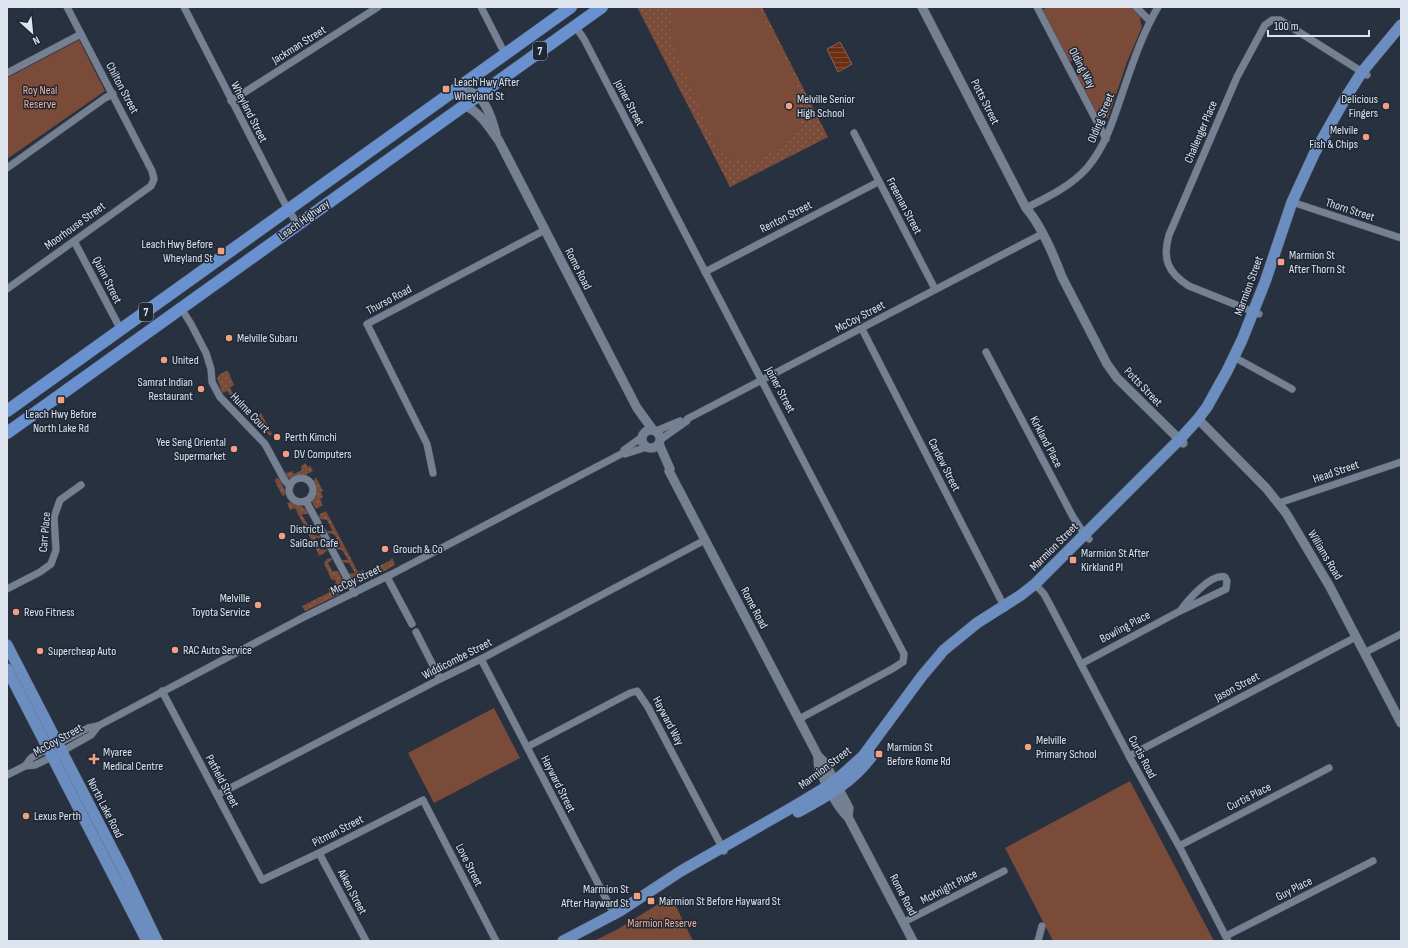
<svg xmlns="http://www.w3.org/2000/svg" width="1408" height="948" font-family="'Sofia Sans Condensed',sans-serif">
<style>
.grass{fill:url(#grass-dots)}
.green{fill:#7a4b38}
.water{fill:url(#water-rules);stroke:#8d6555}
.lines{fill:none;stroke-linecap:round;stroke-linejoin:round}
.minor-casing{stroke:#464d5a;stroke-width:8}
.tertiary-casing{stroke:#464d5a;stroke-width:10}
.primary-casing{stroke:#464d5a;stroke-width:12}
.trunk-casing{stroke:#464d5a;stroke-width:13}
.minor{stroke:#758192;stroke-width:7}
.tertiary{stroke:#758192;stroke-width:9}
.primary{stroke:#6c8dc0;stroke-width:11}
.trunk{stroke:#6991cf;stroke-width:12}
.poi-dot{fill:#f2a07f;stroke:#1d2735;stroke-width:1.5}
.labels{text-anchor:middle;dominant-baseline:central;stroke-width:3;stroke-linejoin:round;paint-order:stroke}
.shield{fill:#1d2735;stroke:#a4abb6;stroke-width:1}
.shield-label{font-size:11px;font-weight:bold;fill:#dee4ee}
.street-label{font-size:12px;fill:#dee4ee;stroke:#1d2735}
.poi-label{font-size:12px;fill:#dee4ee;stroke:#1d2735;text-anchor:start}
.park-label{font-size:12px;fill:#f2af93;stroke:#1d2735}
</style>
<defs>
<pattern id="grass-dots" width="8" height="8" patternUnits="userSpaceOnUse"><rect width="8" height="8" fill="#7a4b38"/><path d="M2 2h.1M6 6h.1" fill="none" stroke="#8c6555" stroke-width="1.8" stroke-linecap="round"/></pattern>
<pattern id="water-rules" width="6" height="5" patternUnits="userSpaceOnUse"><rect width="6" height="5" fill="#6a2e13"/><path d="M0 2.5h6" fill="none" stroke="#7f4c36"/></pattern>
</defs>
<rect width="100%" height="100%" fill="#27313f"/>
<!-- grass -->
<g class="grass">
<polygon points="637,7 762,7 828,137 730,187"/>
<polygon points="226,371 228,371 234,385 230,388 232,392 237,395 244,408 242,409 227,391 223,393 217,379 219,375"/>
<polygon points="261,413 272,434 270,436 254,420"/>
<polygon points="306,463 307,467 310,466 313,471 303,476 290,479 286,476 282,470 286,473 292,471 294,474 302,470 301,466"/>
<polygon points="316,477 323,491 321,492 323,497 320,499 323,505 316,509 312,502 315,491 313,482"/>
<polygon points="276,478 279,479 286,492 284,496 282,495 275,481"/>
<path d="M 290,502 C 298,504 305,506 309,514 L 303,514 L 302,515 L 308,525 L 314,526 L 315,527 L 309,528 L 313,535 L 320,536 L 321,538 L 315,538 L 320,549 L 327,550 L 326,552 L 315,558 L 319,555 L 295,508 L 290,510 L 287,503 Z"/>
<path d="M 326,511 L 358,572 L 363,570 L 365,573 L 391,560 L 392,557 L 395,565 C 388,569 365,583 358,582 C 353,581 350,577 348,574 L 355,573 L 349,563 L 343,562 L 342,560 L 348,560 L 342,550 L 336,549 L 335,547 L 341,547 L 334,534 L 327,533 L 326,531 L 332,531 L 332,530 L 327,520 L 320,519 L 319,517 L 320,514 Z"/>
<polygon points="330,558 333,559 328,563 332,571 338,571 343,581 344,588 338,595 305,611 302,606 330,592 328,588 333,589 336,581 331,579 324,563 327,559"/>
</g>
<!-- green -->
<g class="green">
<path d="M 674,7 L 756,7 C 771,32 806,86 801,116 C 798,136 781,148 763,156 C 748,164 731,162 718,151 L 674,49 L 670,31 L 672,13 Z"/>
<polygon points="1047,7 1131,7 1141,18 1140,20 1142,27 1127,62 1108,118 1104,118 1102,121 1098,116 1077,76 1082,73 1074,59 1070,62 1042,10"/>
<polygon points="79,40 105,91 7,159 7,78"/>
<polygon points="494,708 520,758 434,803 408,753"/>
<polygon points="1130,781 1214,941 1053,941 1005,848"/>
<polygon points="671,896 693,941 594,941 618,929"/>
</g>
<!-- water -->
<polygon class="water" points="840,42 852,64 838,72 827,49"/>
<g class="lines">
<!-- minor casing -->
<g class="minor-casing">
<g id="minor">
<polyline points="184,7 285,204 298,225"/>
<polyline points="481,7 505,54"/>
<polyline points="1037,7 1106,139"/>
<polyline points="1136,7 1150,21"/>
<polyline points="575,26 584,39 904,654 903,662 892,669 799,719"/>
<polyline points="7,73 81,34"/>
<polyline points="231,101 378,7"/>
<polyline points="854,133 935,289"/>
<polyline points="7,168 105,98 113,94"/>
<polyline points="1292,202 1401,238"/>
<path d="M 1026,208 C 1048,197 1071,186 1087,168 C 1104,148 1112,124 1120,100 C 1131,68 1141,36 1158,7"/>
<polyline points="74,241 121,330"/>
<polyline points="705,272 878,182"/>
<polyline points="7,289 151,186 154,179 152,171 67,7"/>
<polyline points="181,308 191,324 206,353 211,369 212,382 220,397 265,444 285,481 290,486"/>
<path d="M 1259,314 L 1189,286 C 1168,273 1162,259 1169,235 L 1237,77 L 1265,25 L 1272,20 L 1280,20 L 1367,75"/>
<polyline points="862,329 1005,608"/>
<polyline points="986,352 1073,517 1083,532 1089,539"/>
<polyline points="1234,357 1292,389"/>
<polyline points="656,431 680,421"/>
<polyline points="660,440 687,421 687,419 1042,234"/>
<polyline points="623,453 624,450 642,437"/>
<polyline points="433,473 427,444 367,324 545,230"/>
<circle cx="301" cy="490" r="12"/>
<polyline points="306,501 355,593"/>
<polyline points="1279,503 1401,462"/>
<polyline points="387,577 412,624"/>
<polyline points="1035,584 1044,594 1050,605 1129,756 1179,846 1228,941"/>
<polyline points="7,589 40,572 51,564 56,550 54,517 60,500 81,485"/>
<polyline points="416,632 440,679"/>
<polyline points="1364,653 1401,634"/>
<polyline points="481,659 615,916"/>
<path d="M 1081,664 L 1180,611 L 1226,589 L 1227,581 L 1225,577 C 1211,573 1188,600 1180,611"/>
<polyline points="162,691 262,880 319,853 423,800 496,941"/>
<polyline points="527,747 630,693 637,691 648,707 724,851"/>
<polyline points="1129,756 1356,637"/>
<polyline points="25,766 31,758 36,755 88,728 98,726 304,617 392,574 623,453 625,454 647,447"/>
<polyline points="7,775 25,766 35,765 52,757 91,735 98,726"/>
<polyline points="217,795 440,679 481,659 705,540"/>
<polyline points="1179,846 1329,768"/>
<polyline points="319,853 366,941"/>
<polyline points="904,922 1004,871"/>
<polyline points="1226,936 1373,861"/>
<polyline points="1038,941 1042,926"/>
</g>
</g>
<!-- tertiary casing -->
<g class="tertiary-casing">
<g id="tertiary">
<path d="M 922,7 L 1026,208 C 1041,225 1054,256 1062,277 L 1107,364 L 1117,378 L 1183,443"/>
<path d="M 453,92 C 459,92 466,90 471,92 C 486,97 492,120 496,134"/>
<path d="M 464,105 C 481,113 488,126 499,141 L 637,408 L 653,430"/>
<polyline points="1198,419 1266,488 1286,513 1330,587 1401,723"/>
<circle cx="651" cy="439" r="9"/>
<polyline points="659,444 670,469 669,471 818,756 825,763 849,808 848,817"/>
<path d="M 818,756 C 818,760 818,764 819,768 C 824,781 838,809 848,817 L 913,941"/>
</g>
</g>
<!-- primary casing -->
<g class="primary-casing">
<g id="primary">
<polyline points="7,645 123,870 157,941"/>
<polyline points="7,669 147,941"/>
<path d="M 798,812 C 827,796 852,783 872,756"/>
<polyline points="563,941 620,911 681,871 793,807 828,786 843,774 863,756 922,676 944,650 977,623 1021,595 1035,584 1179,440 1198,419 1207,407 1227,371 1242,340 1265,282 1292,202 1315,152 1346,97 1362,72 1401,25"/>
</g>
</g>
<!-- trunk casing -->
<g class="trunk-casing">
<g id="trunk">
<polyline points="7,411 571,7"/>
<polyline points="7,433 602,7"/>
</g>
</g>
<!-- minor -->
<use href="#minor" class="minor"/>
<!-- tertiary -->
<use href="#tertiary" class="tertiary"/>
<!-- primary -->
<use href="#primary" class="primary"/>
<!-- trunk -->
<use href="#trunk" class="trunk"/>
</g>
<!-- markers -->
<g class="poi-dot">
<rect x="442" y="85" width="8" height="8" rx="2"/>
<circle cx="789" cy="106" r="4"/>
<circle cx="1386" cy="106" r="4"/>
<circle cx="1366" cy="137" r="4"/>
<rect x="217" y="247" width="8" height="8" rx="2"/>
<rect x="1277" y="258" width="8" height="8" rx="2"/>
<circle cx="229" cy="338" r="4"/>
<circle cx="164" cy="360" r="4"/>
<circle cx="201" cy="389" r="4"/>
<rect x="57" y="396" width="8" height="8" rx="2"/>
<circle cx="277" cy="437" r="4"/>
<circle cx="234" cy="449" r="4"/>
<circle cx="286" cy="454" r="4"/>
<circle cx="282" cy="536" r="4"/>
<circle cx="385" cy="549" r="4"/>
<rect x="1069" y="556" width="8" height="8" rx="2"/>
<circle cx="258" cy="605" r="4"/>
<circle cx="16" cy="612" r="4"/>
<circle cx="175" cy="650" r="4"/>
<circle cx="40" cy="651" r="4"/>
<circle cx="1028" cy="747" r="4"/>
<rect x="875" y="750" width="8" height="8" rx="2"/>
<path d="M92 753h4v4h4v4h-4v4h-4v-4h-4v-4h4z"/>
<circle cx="26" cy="816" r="4"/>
<rect x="633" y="892" width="8" height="8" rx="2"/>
<rect x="647" y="897" width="8" height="8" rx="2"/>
</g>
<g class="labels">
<!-- shield labels -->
<g class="shield">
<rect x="533" y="42" width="14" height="18" rx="3"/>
<rect x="139" y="303" width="14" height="18" rx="3"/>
</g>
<g class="shield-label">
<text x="540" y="51">7</text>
<text x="146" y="312">7</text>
</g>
<!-- street labels -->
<g class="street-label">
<text transform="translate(299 45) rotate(-32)">Jackman Street</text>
<text transform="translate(1082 68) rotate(62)">Olding Way</text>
<text transform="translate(122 88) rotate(62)">Chilton Street</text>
<text transform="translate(985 102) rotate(63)">Potts Street</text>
<text transform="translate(629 103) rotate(62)">Joiner Street</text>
<text transform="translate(249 112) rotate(63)">Wheyland Street</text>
<text transform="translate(1101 118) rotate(-68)">Olding Street</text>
<text transform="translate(1201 132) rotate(-67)">Challenger Place</text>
<text transform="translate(904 206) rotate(62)">Freeman Street</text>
<text transform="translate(1350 210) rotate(18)">Thorn Street</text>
<text transform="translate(786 217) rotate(-27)">Renton Street</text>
<text transform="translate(304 220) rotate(-36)">Leach Highway</text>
<text transform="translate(75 226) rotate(-36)">Moorhouse Street</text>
<text transform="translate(578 269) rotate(63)">Rome Road</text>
<text transform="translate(107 280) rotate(63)">Quinn Street</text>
<text transform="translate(1249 286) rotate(-70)">Marmion Street</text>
<text transform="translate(389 300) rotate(-28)">Thurso Road</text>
<text transform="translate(860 317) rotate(-28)">McCoy Street</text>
<text transform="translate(1143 387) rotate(46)">Potts Street</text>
<text transform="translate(780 390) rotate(62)">Joiner Street</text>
<text transform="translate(250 413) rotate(46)">Hulme Court</text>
<text transform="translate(1046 442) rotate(62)">Kirkland Place</text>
<text transform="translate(944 465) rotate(63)">Cardew Street</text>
<text transform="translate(1336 472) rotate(-19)">Head Street</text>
<text transform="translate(45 532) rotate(-85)">Carr Place</text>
<text transform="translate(1054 547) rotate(-45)">Marmion Street</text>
<text transform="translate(1325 555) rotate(59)">Williams Road</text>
<text transform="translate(356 580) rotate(-26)">McCoy Street</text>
<text transform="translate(754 608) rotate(62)">Rome Road</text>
<text transform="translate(1125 627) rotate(-28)">Bowling Place</text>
<text transform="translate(457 659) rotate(-27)">Widdicombe Street</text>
<text transform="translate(1237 687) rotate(-28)">Jason Street</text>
<text transform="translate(668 721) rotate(62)">Hayward Way</text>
<text transform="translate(58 740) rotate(-29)">McCoy Street</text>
<text transform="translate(1142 757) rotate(62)">Curtis Road</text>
<text transform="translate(825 768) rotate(-37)">Marmion Street</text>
<text transform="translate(222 781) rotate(62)">Patfield Street</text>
<text transform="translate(558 784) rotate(63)">Hayward Street</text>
<text transform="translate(1249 797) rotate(-27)">Curtis Place</text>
<text transform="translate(105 808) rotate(63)">North Lake Road</text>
<text transform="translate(338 831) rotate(-27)">Pitman Street</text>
<text transform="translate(469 865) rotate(63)">Love Street</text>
<text transform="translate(949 887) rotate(-27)">McKnight Place</text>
<text transform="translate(1294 889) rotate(-27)">Guy Place</text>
<text transform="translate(352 892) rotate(62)">Aiken Street</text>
<text transform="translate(903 895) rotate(62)">Rome Road</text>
</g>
<!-- poi labels -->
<g class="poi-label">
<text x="454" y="82">Leach Hwy After<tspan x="454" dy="14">Wheyland St</tspan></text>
<text x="797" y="99">Melville Senior<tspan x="797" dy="14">High School</tspan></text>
<text x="1378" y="99" text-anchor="end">Delicious<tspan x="1378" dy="14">Fingers</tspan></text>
<text x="1358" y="130" text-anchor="end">Melvile<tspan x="1358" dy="14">Fish &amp; Chips</tspan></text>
<text x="213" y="244" text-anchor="end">Leach Hwy Before<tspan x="213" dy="14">Wheyland St</tspan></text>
<text x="1289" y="255">Marmion St<tspan x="1289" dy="14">After Thorn St</tspan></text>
<text x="237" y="338">Melville Subaru</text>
<text x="172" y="360">United</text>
<text x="193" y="382" text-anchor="end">Samrat Indian<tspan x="193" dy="14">Restaurant</tspan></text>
<text x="61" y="414" text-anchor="middle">Leach Hwy Before<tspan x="61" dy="14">North Lake Rd</tspan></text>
<text x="285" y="437">Perth Kimchi</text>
<text x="226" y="442" text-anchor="end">Yee Seng Oriental<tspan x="226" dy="14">Supermarket</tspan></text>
<text x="294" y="454">DV Computers</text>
<text x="290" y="529">District1<tspan x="290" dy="14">SaiGon Cafe</tspan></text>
<text x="393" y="549">Grouch &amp; Co</text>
<text x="1081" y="553">Marmion St After<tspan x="1081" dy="14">Kirkland Pl</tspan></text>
<text x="250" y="598" text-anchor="end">Melville<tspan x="250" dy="14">Toyota Service</tspan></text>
<text x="24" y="612">Revo Fitness</text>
<text x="183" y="650">RAC Auto Service</text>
<text x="48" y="651">Supercheap Auto</text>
<text x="1036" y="740">Melville<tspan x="1036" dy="14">Primary School</tspan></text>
<text x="887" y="747">Marmion St<tspan x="887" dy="14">Before Rome Rd</tspan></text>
<text x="103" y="752">Myaree<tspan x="103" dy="14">Medical Centre</tspan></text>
<text x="34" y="816">Lexus Perth</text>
<text x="629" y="889" text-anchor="end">Marmion St<tspan x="629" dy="14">After Hayward St</tspan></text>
<text x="659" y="901">Marmion St Before Hayward St</text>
</g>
<!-- park labels -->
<g class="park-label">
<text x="40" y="90">Roy Neal<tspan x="40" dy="14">Reserve</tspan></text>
<text x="662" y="923">Marmion Reserve</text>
</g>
</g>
<!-- border -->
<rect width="1408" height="948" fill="none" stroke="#dee4ee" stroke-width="16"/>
<!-- north arrow -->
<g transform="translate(32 32) rotate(153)" stroke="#1d2735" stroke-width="3" paint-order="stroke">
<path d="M0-3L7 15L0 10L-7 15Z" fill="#dee4ee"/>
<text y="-6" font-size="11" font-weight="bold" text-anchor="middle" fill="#dee4ee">N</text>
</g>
<!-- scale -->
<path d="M1268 30v6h101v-6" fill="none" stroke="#dee4ee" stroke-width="2"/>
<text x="1274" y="30" font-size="12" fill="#dee4ee" stroke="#1d2735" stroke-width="3" paint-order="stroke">100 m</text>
</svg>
